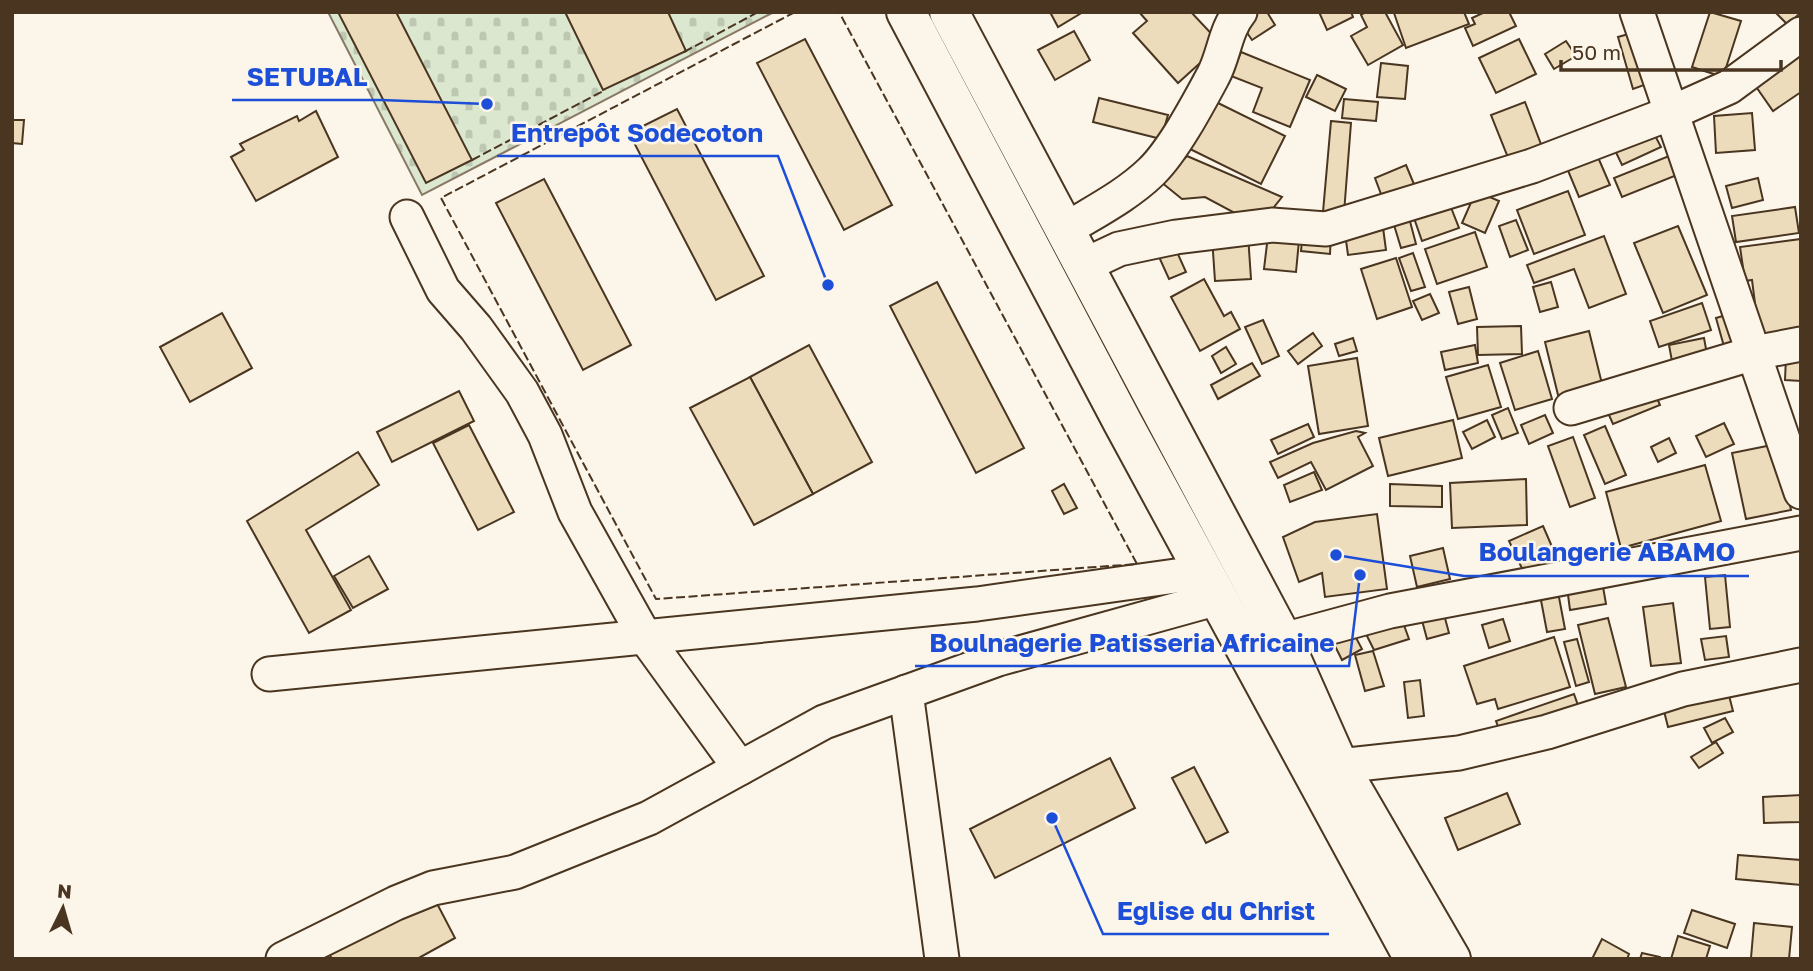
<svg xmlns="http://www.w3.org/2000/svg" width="1813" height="971" font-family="'Golos Text',sans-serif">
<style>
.cemetery{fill:url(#cemetery-stones);stroke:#887966;stroke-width:2}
.building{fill:#ecdcbc;stroke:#4a3520;stroke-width:2}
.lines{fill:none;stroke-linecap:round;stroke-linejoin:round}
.minor-casing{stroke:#4a3520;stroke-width:37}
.major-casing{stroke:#4a3520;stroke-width:42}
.minor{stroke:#fbf6e9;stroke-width:33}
.major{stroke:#fbf6e9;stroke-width:38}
.fence{stroke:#4a3520;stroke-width:2;stroke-dasharray:9 3.5;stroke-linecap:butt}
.leader{fill:none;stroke:#1d4ed8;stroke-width:2.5}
.callout-dot{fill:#1d4ed8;stroke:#fbf6e9;stroke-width:2.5}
.callout-label{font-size:26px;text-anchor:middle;font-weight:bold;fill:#1d4ed8;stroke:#fbf6e9;stroke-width:5;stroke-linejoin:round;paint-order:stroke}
</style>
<defs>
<pattern id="cemetery-stones" width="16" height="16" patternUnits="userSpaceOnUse" patternTransform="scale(1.75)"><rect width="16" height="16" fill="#dce7d0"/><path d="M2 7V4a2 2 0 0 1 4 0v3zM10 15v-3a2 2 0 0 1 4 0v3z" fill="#bec7b2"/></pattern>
</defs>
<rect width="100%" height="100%" fill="#fbf6e9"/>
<!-- cemetery -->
<polygon class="cemetery" points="328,12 774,12 422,195"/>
<!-- building -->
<g class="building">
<polygon points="338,12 396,12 472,160 426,183"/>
<polygon points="565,12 668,12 686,51 603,90"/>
<polygon points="1050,12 1083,12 1058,27"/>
<polygon points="1139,12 1191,12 1221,44 1178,83 1133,33 1147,21"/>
<polygon points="1252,12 1267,12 1275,25 1252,40 1239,21"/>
<polygon points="1319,12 1351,12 1353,17 1327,30"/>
<polygon points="1366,12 1385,12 1403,45 1368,65 1351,36 1367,27 1361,15"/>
<polygon points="1397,12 1464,12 1469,24 1406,48 1394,13"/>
<polygon points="1485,12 1509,12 1516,26 1473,46 1465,28 1475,24 1472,18"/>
<polygon points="1710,12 1741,21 1723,77 1692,67"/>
<polygon points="1775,12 1801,12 1788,25"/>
<polygon points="1074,31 1090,60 1055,80 1038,50"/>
<polygon points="1632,33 1647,84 1633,89 1618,37"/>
<polygon points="805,39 892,205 844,230 757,63"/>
<polygon points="1519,39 1536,74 1496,93 1479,58"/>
<polygon points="1566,41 1576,56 1554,69 1545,54"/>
<polygon points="1801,43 1801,92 1773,111 1750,78"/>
<polygon points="1241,52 1310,80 1290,127 1253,112 1262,88 1231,76"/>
<polygon points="1381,63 1408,66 1405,99 1377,97"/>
<polygon points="1317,75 1346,89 1335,111 1306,97"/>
<polygon points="1099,98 1168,115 1161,139 1093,122"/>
<polygon points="1344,99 1378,102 1376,121 1342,118"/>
<polygon points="1214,101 1285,136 1261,184 1190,149"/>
<polygon points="1525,102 1542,147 1509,160 1491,115"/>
<polygon points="677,109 764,276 716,300 629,133"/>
<polygon points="316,111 338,157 256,201 231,157 244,150 240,144 297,116 299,121"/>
<polygon points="1752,113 1755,150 1716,153 1714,116"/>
<polygon points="12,120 24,120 22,144 12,143"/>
<polygon points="1331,121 1351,123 1344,213 1323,212"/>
<polygon points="1649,124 1661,147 1622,165 1611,142"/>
<polygon points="1594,148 1610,185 1579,197 1564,161"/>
<polygon points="1679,152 1687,171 1622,197 1614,178"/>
<polygon points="1187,156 1282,197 1259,226 1205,197 1182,199 1161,182"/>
<polygon points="1406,165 1416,189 1384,202 1375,178"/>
<polygon points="1758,178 1763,200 1732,208 1726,186"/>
<polygon points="544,179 631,345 583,370 496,203"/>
<polygon points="1476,191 1499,201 1485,233 1462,223"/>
<polygon points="1568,191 1585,235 1534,254 1517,210"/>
<polygon points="1450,205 1459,228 1422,241 1414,218"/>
<polygon points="1795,207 1799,233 1736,242 1732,216"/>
<polygon points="1407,210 1416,244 1401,248 1391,215"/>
<polygon points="1382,220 1386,250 1348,255 1344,226"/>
<polygon points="1516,220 1528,250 1510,257 1499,226"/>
<polygon points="1678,226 1707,295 1663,313 1634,243"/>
<polygon points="1269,227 1300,230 1296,272 1264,269"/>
<polygon points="1303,231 1331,234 1330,254 1301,251"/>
<polygon points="1475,232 1487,267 1437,284 1425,249"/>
<polygon points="1248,235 1251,279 1215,281 1212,237"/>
<polygon points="1604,236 1626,294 1589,308 1574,269 1534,283 1527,265"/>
<polygon points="1801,239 1801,330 1759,335 1752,280 1745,281 1740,247"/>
<polygon points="1172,241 1186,272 1169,279 1155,248"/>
<polygon points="1413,253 1425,287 1411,291 1399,258"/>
<polygon points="1396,258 1412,307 1377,319 1361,269"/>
<polygon points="1204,279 1224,316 1231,312 1240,329 1200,351 1171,297"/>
<polygon points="937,282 1024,448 976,473 890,306"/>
<polygon points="1551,282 1558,307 1540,312 1533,287"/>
<polygon points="1469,287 1477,319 1458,324 1449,292"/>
<polygon points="1430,294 1439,313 1422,320 1413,301"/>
<polygon points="1702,303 1711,330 1659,347 1650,321"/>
<polygon points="222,313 252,368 190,402 160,347"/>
<polygon points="1730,314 1739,345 1725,350 1716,318"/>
<polygon points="1263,320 1279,356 1262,364 1245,327"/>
<polygon points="1521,326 1522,354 1478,355 1477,327"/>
<polygon points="1589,331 1604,392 1560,403 1545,342"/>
<polygon points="1313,333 1322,346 1298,364 1288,351"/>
<polygon points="1353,338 1357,351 1339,356 1335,344"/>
<polygon points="1704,338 1709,365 1674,372 1669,345"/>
<polygon points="809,345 872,462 813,494 750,377"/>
<polygon points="1475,345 1478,363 1445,370 1441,352"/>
<polygon points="1226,347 1236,364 1221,373 1212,356"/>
<polygon points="1538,351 1552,399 1515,410 1500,363"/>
<polygon points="1786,357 1801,358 1801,381 1785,380"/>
<polygon points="1357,358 1368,426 1319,434 1308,366"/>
<polygon points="1252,363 1260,376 1218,399 1211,385"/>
<polygon points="1488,365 1501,407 1458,419 1446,377"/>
<polygon points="750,377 813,494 754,525 690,408"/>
<polygon points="1651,385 1660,405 1613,424 1604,404"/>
<polygon points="459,391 474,421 392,462 377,432"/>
<polygon points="1508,408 1518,433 1502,439 1492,415"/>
<polygon points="1545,415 1553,433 1529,444 1521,425"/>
<polygon points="1453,420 1462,458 1388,476 1379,438"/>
<polygon points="1487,420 1495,437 1472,449 1463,432"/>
<polygon points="1724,423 1734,444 1706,457 1696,436"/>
<polygon points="1308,424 1314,437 1278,454 1271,440"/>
<polygon points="469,425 514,512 478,530 433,443"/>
<polygon points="1605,426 1626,475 1605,484 1584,435"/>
<polygon points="1356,431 1365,433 1358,437 1373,466 1326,490 1311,462 1278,478 1270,462 1313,443"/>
<polygon points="1573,437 1595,498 1570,507 1548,446"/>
<polygon points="1669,438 1676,453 1658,462 1651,447"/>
<polygon points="1777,444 1791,510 1746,519 1732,453"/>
<polygon points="358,452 379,485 306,530 351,610 309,633 247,521"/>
<polygon points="1705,465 1721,521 1621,548 1606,492"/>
<polygon points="1314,472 1322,490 1290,502 1284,485"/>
<polygon points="1526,479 1527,525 1452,528 1450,483"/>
<polygon points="1064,484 1077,508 1064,514 1052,491"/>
<polygon points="1390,484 1442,486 1442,507 1390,506"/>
<polygon points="1377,514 1387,589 1325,597 1322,573 1299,582 1283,537 1315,522"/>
<polygon points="1543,526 1560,565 1527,579 1509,541"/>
<polygon points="1443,548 1450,579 1417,587 1410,556"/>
<polygon points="369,556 388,589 353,608 334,576"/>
<polygon points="1725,575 1730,627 1710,629 1705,577"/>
<polygon points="1602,581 1606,604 1570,610 1567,587"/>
<polygon points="1558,592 1565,629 1547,632 1540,595"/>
<polygon points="1673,603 1681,663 1651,666 1643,607"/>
<polygon points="1442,607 1449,633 1427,639 1420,613"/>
<polygon points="1401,617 1409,639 1374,650 1364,630"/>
<polygon points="1608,618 1626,687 1595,694 1578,625"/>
<polygon points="1503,619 1510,641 1489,648 1482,625"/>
<polygon points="1354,634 1362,649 1342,660 1334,644"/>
<polygon points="1726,636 1729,657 1705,660 1701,639"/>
<polygon points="1554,637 1570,687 1498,709 1495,699 1477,704 1464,666"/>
<polygon points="1577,639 1589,682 1576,686 1564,642"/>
<polygon points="1373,651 1384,686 1365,691 1355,655"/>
<polygon points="1420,680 1424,716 1408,718 1404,682"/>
<polygon points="1726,684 1733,711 1668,727 1661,699"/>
<polygon points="1574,694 1581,714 1504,742 1496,721"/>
<polygon points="1725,718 1733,732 1712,743 1704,728"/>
<polygon points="1716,742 1723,753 1699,768 1691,757"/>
<polygon points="1110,758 1135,808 995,878 970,829"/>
<polygon points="1194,767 1228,832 1206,843 1172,778"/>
<polygon points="1507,793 1520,824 1458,850 1445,818"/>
<polygon points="1801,795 1801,822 1764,823 1763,797"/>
<polygon points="1738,855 1801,860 1801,885 1736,879"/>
<polygon points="431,892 455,938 417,959 332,959 326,948"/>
<polygon points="1692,910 1735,924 1727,948 1684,933"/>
<polygon points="1754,923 1792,927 1789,959 1751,958"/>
<polygon points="1678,936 1710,946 1706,959 1671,959"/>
<polygon points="1602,939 1629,954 1627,959 1592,959"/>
<polygon points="1642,953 1660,957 1660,959 1640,959"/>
</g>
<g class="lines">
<!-- minor casing -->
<g class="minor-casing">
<g id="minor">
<polyline points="1637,12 1801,492"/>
<polyline points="407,217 443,290 476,328 522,392 545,435 575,512 645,637 740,768"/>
<path d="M 1065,230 C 1094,212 1126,196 1151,172 C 1173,151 1198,104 1213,76 C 1224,56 1225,30 1240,12"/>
<polyline points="1085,265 1119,249 1176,237 1272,225 1326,229 1532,166 1671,113 1729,87 1801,34"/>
<polyline points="1571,408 1754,353 1801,344"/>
<polyline points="1283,640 1390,611 1801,533"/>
<polyline points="269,674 977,604 1204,572"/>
<polyline points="906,692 942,959"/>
<polyline points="1339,766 1459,753 1547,732 1683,689 1801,665"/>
<polyline points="283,959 396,903 433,888 515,872 649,818 824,722 998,659 1218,598"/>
</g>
</g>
<!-- major casing -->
<g class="major-casing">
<g id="major">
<polyline points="906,12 1123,423 1414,959"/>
<polyline points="949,12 1283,640 1339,766 1451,959"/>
</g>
</g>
<!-- minor -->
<use href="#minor" class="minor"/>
<!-- major -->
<use href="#major" class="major"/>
<!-- fence -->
<g class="fence">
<polyline points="795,12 441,198 656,599 1137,564 839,12"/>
<polyline points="684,52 758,12"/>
<polyline points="472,160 605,90"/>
</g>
</g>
<!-- callouts -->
<path class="leader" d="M487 104L381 100H232M828 285L778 156H497M1336 555L1464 576H1749M1360 575L1349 666H915M1052 818L1103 934H1329"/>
<g class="callout-dot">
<circle cx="487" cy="104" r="7"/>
<circle cx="828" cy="285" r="7"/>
<circle cx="1336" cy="555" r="7"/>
<circle cx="1360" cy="575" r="7"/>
<circle cx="1052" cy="818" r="7"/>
</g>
<g class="callout-label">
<text x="307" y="86">SETUBAL</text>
<text x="637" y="142">Entrepôt Sodecoton</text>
<text x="1607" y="561">Boulangerie ABAMO</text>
<text x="1132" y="652">Boulnagerie Patisseria Africaine</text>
<text x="1216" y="920">Eglise du Christ</text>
</g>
<!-- border -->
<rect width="1813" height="971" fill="none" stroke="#4a3520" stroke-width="28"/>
<!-- north arrow -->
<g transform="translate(63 908) rotate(5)" stroke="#fbf6e9" stroke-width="5" paint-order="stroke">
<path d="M0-5L12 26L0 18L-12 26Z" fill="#4a3520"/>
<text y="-10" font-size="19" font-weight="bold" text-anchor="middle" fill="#4a3520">N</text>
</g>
<!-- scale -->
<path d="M1561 60v10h220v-10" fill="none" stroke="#4a3520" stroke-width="3.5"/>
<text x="1572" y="60" font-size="21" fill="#4a3520" stroke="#fbf6e9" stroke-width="5" paint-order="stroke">50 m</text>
</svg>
